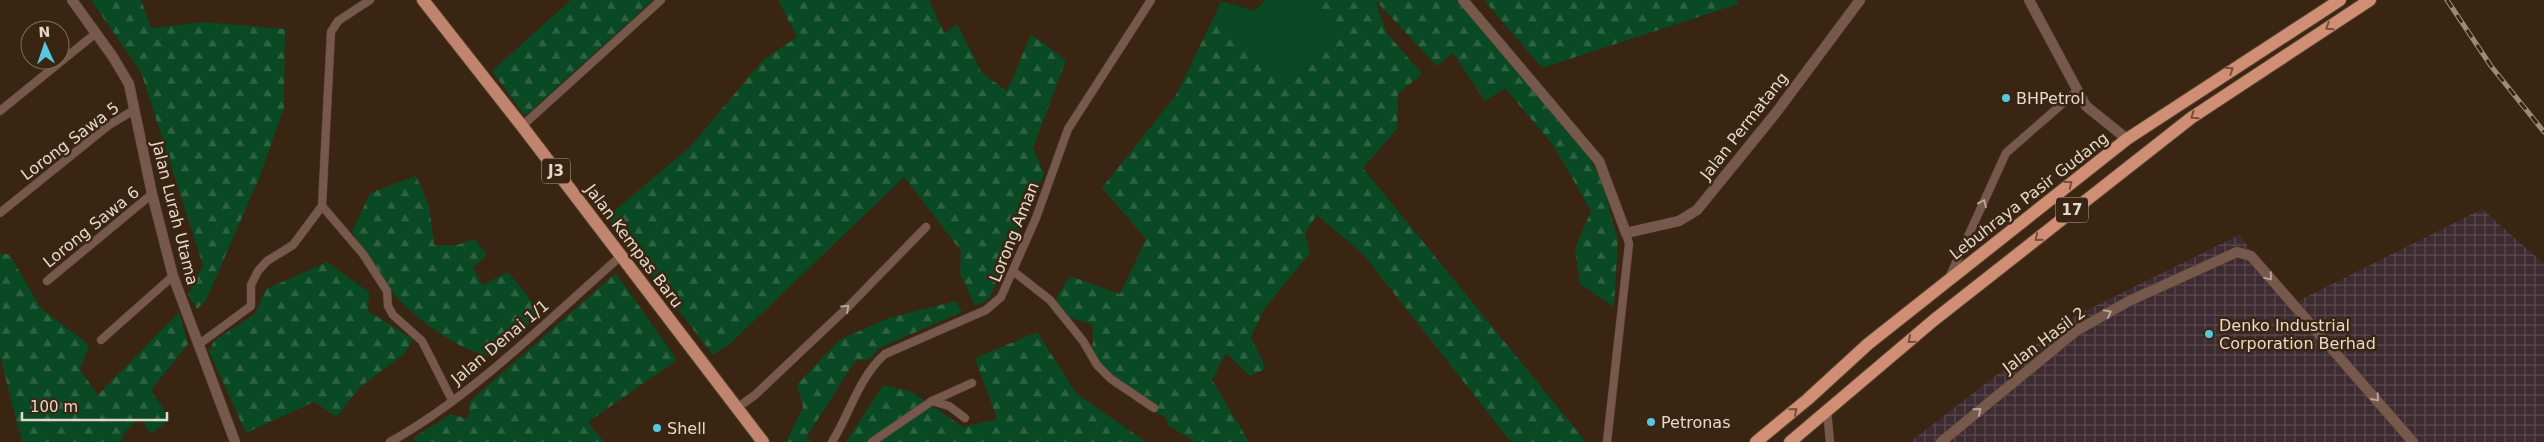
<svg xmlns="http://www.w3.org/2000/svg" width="2544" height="442" font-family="'DejaVu Sans',sans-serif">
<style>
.industrial{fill:url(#industrial-grid)}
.grass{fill:#094923}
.forest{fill:url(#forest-firs)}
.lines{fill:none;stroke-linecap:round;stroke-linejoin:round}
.minor-casing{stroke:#55422f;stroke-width:9}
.tertiary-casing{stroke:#55422f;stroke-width:11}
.primary-casing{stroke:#55422f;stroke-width:14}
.trunk-casing{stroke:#55422f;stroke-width:14}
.minor{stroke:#76584d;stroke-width:8}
.tertiary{stroke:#76584d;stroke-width:10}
.primary{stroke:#c1856f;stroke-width:12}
.trunk{stroke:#d08e75;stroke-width:12}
.rail-casing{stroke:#9b8b7b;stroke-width:5}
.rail{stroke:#392511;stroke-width:3;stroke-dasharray:9;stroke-linecap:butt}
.oneway{stroke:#754f39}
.oneway2{stroke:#b9a599}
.poi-dot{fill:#56c9e1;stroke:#392511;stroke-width:2}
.labels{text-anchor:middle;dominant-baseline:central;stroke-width:5;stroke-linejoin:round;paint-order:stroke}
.shield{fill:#392511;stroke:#b1a294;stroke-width:1}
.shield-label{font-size:15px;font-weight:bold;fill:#e5d8cc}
.poi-label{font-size:16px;fill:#e5d8cc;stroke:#392511;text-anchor:start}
.street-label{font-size:16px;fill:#e5d8cc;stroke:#392511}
</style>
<defs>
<pattern id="industrial-grid" width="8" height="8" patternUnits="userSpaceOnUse" patternTransform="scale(1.25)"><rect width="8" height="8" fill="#3e2b32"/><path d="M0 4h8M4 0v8" fill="none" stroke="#5a494e"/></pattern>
<pattern id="forest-firs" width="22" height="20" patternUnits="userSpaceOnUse" patternTransform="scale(1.25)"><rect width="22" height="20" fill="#094923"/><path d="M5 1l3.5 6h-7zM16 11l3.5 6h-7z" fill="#2d6242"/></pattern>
</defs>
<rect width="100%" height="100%" fill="#392511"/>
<!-- industrial -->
<polygon class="industrial" points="2482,209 2544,264 2544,442 1910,442 2069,319 2239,235 2292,304"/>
<!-- grass -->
<polygon class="grass" points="1265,0 1317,0 1333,32 1288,90 1257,50 1213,19 1221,1 1255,11"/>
<!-- forest -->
<g class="forest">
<polygon points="91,0 141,0 151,28 205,22 285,29 284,108 260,176 206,300 197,309 188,295 203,265 141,72"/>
<polygon points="571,0 653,0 525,116 492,71"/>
<polygon points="778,0 929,0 944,33 957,24 982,73 1007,91 1031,34 1066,60 1033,148 1044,174 989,299 975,306 960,273 961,251 904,177 731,343 713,355 607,217 690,147 763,60 797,37"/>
<polygon points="1317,0 1457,0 1590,159 1602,182 1618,240 1614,307 1580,284 1575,248 1591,211 1553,145 1505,88 1485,101 1453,53 1437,66 1375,0 1386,32 1422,74 1398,94 1397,129 1363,168 1586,442 1511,442 1363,254 1317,215 1305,233 1310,253 1264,309 1251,337 1266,369 1250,376 1226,353 1212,380 1249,442 1195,442 1169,426 1165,417 1143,406 1104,378 1088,355 1093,343 1092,324 1052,313 1058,295 1070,276 1120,294 1146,239 1102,188 1176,95 1213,19 1257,50 1288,89 1333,32"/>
<polygon points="1484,0 1737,0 1738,4 1542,68"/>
<path d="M 416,176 L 429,205 L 434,245 L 457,245 L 474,239 L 487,254 L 473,268 L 482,285 L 508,272 L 541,313 L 494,357 C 463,353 422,323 400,301 C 381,282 367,254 352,232 L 370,193 Z"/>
<polygon points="0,254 9,254 41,308 89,345 80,370 98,395 179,312 188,344 151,390 170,419 151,434 140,418 125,432 121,442 22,442 0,356"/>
<polygon points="327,262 369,292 368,311 413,339 404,354 359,388 337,417 314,402 246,433 209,351 214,341 255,314 266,289"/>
<polygon points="616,273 677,360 588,422 604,442 416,442 413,438 451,414 468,419 470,401"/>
<polygon points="956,301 962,312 879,348 870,359 855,361 806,438 812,442 786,442 803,407 797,385 839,340 889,318"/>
<polygon points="1037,332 1076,393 1146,442 846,442 883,385 912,392 963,427 997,419 975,358"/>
</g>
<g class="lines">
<!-- minor casing -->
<g class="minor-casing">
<g id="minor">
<polyline points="0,111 96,33"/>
<polyline points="522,126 661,0"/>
<polyline points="322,206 363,254 387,291 388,306 393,315 422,341 452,400"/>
<polyline points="0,213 109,125 134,110"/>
<polyline points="1013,271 1050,300 1083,341 1097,365 1111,379 1154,408"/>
<polyline points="1949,278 2006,153 2077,91"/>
<polyline points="47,281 152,194"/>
<polyline points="101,340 173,276"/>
<polyline points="198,345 251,306 251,285 258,271 267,261 293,245 322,206 331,32 338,21 370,0"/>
<polyline points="932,401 949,406 965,418"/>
<polyline points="737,408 755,395 849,306 926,227"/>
<polyline points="1827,411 1830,442"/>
<path d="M 390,442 C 473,396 550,318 622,255"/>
<path d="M 832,442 C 850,413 859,377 885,354 L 986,310 L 1001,297 L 1036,218 L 1068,129 L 1151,0"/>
<polyline points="872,442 932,401 972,383"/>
<polyline points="1607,442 1629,244 1626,233"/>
</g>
</g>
<!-- tertiary casing -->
<g class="tertiary-casing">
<g id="tertiary">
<polyline points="72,0 113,57 129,84 152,194 173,276 235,442"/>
<polyline points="1463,0 1599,161 1626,233 1679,221 1697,210 1775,114 1860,0"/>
<polyline points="2029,0 2086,106 2127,139"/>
<polyline points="1941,442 2076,331 2129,301 2237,252 2251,256 2413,442"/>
</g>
</g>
<!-- primary casing -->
<g class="primary-casing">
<polyline id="primary" points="423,0 522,126 763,442"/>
</g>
<!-- trunk casing -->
<g class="trunk-casing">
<g id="trunk">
<polyline points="1756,442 1808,399 1868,344 2127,139 2340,0"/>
<polyline points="1790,442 1934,320 2191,118 2370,0"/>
</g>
</g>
<!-- minor -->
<use href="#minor" class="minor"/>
<!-- tertiary -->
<use href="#tertiary" class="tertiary"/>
<!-- primary -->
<use href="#primary" class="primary"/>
<!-- trunk -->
<use href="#trunk" class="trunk"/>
<!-- rail casing -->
<g class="rail-casing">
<polyline id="rail" points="2447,0 2491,66 2544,132"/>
</g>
<!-- rail -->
<use href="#rail" class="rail"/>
</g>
<!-- one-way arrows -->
<defs><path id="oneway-chevron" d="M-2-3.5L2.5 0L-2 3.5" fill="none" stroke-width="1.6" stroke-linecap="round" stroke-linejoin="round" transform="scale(1.25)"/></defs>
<g class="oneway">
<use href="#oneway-chevron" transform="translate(2329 27) rotate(147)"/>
<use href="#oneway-chevron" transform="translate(2230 70) rotate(-33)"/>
<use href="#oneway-chevron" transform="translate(2194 116) rotate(145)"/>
<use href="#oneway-chevron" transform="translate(2069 184) rotate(-38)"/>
<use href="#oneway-chevron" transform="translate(2038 238) rotate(141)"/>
<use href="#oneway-chevron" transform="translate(1911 340) rotate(140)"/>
<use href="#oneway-chevron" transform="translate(1794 411) rotate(-40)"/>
</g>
<g class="oneway2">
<use href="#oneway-chevron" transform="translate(1983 203) rotate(-65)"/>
<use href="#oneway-chevron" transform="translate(2269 277) rotate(50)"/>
<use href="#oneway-chevron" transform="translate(846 308) rotate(-43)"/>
<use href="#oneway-chevron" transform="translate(2108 313) rotate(-28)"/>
<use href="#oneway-chevron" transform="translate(2376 398) rotate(49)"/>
<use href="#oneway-chevron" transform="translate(1978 411) rotate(-39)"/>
</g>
<!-- markers -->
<g class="poi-dot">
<circle cx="2006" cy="98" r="5"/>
<circle cx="2209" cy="334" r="5"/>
<circle cx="1651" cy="422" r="5"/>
<circle cx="657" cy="428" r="5"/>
</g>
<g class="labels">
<!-- shield labels -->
<g class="shield">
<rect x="542" y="158.5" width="28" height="25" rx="4"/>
<rect x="2056" y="197.5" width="32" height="25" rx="4"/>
</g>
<g class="shield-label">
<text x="556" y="171">J3</text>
<text x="2072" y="210">17</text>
</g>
<!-- poi labels -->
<g class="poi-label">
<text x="2016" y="98">BHPetrol</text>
<text x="2219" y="325">Denko Industrial<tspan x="2219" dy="18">Corporation Berhad</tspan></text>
<text x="1661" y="422">Petronas</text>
<text x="667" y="428">Shell</text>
</g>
<!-- street labels -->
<g class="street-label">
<text transform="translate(1744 126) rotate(-52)">Jalan Permatang</text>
<text transform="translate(70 141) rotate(-37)">Lorong Sawa 5</text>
<text transform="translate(2029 196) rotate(-38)">Lebuhraya Pasir Gudang</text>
<text transform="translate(175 213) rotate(76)">Jalan Lurah Utama</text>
<text transform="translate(91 227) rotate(-39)">Lorong Sawa 6</text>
<text transform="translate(1014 232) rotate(-68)">Lorong Aman</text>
<text transform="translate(634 246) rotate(53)">Jalan Kempas Baru</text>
<text transform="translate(2044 340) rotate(-37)">Jalan Hasil 2</text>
<text transform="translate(500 342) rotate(-40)">Jalan Denai 1/1</text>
</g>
</g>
<!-- north arrow -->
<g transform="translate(45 45) rotate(357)"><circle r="24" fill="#392511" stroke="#7e6d5c"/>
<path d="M0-4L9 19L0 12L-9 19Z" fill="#56c9e1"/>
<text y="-8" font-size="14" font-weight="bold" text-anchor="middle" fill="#e5d8cc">N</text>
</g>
<!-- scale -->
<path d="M22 412v8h145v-8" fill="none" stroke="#e5d8cc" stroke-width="2.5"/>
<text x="30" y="412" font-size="15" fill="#e5d8cc" stroke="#392511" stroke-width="4" paint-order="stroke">100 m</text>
</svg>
